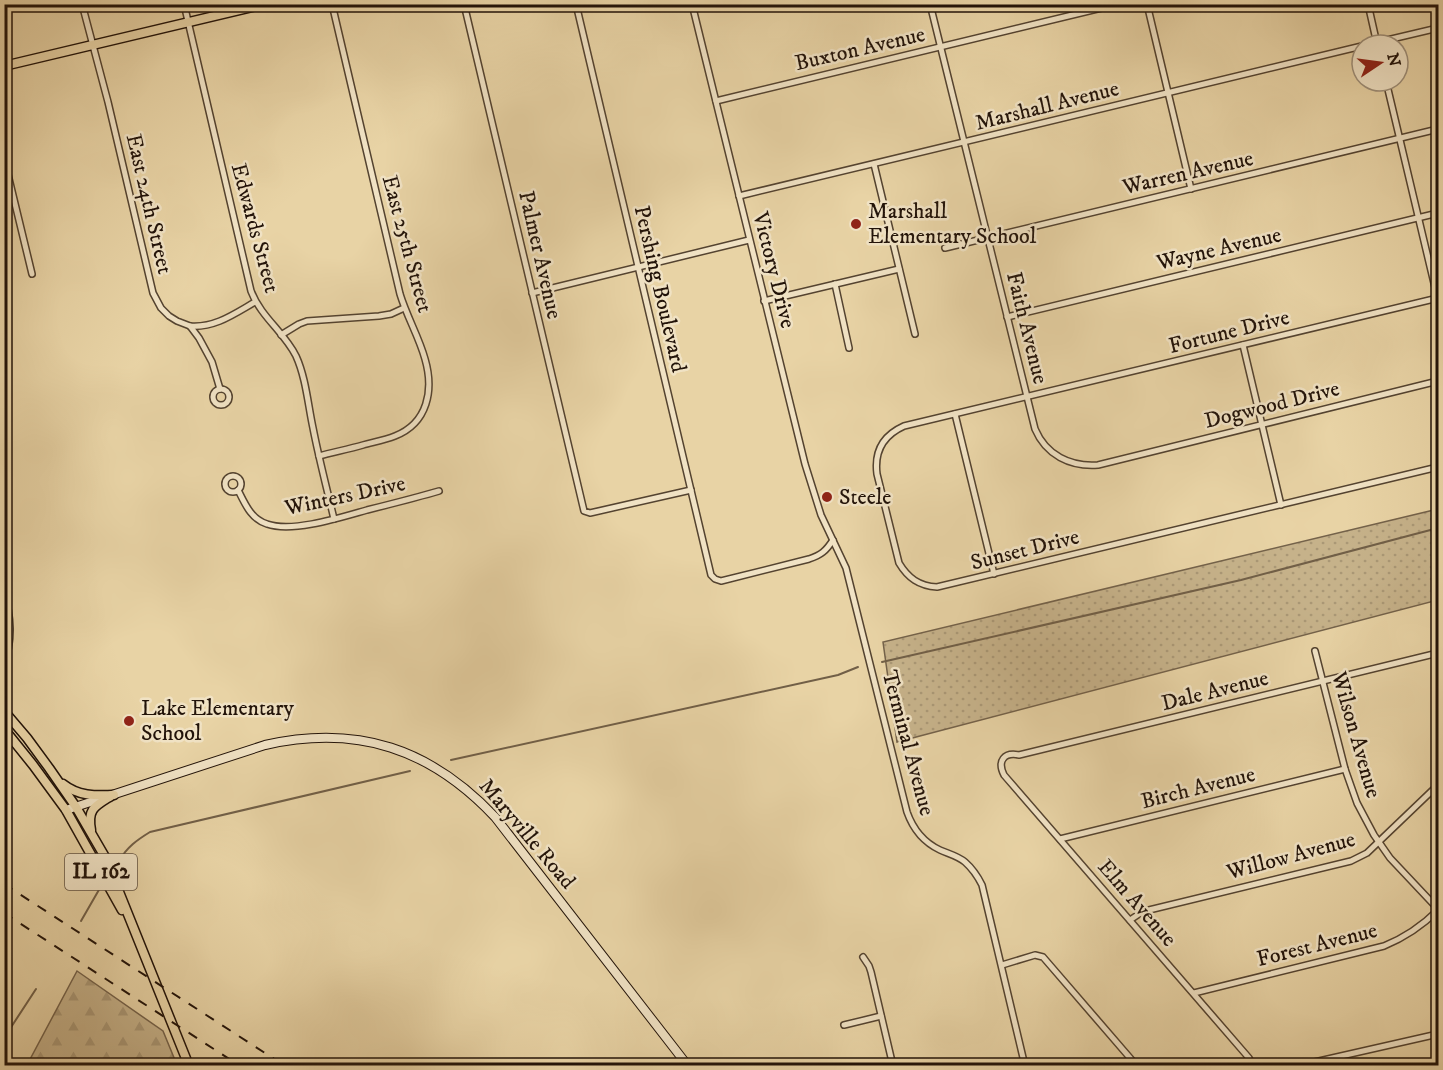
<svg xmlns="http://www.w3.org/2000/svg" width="1443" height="1070" font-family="'IM FELL DW Pica',serif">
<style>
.grass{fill:url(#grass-dots);stroke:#74624a;stroke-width:1.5}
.forest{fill:url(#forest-firs);stroke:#74624a;stroke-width:1.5}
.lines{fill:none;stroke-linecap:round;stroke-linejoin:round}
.stream{stroke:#715f47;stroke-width:2}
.street-casing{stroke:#544330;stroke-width:8}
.secondary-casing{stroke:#221309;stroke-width:10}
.primary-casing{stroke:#221309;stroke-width:11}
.street{stroke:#f0e2c4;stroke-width:5}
.secondary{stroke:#f0e2c4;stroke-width:8}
.primary{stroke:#e8d3a5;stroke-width:8}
.rail{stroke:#221309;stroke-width:2;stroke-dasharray:10 10;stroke-linecap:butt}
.poi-dot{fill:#8f2418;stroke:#f0e2c4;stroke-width:2}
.labels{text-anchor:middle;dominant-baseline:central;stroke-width:5;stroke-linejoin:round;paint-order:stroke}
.shield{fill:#f0e2c4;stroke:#605141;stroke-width:1.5}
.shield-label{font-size:21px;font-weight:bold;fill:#221309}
.street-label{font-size:22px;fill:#221309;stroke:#f0e2c4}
.poi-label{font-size:22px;fill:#221309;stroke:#f0e2c4;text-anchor:start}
</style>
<defs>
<pattern id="grass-dots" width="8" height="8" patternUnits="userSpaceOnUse" patternTransform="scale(1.5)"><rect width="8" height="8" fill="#c6b28a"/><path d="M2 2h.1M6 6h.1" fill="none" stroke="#aa9876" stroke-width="1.8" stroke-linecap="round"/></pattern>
<pattern id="forest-firs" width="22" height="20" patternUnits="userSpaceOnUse" patternTransform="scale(1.5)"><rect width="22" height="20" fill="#c6b28a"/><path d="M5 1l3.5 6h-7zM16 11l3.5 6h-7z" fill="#aa9876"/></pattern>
</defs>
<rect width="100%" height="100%" fill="#e8d3a5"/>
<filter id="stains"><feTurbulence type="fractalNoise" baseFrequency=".00333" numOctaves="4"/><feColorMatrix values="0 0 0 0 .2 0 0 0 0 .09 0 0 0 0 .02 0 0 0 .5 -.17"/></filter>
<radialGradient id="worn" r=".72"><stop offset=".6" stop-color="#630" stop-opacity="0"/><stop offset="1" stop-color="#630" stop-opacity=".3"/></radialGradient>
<!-- grass -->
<polygon class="grass" points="1438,509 1438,600 897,742 883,642"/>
<!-- forest -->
<polygon class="forest" points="77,971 163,1031 177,1065 27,1065"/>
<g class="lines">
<!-- stream -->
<g class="stream">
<polyline points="882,662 1241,580 1438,528"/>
<polyline points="451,760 838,675 858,667"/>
<path d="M 119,861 C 127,847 137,840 150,832 L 410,771"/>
<polyline points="81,921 100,888"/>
<polyline points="4,1038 36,989"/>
</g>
<!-- street casing -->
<g class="street-casing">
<g id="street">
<polyline points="82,4 108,102 153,293 161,308 169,316 177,321 190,326 199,338 212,362 220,389"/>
<path d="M 184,4 L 251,291 C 261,317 284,332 296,356 C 306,378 308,405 313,428 C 319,459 327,489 334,519"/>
<polyline points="464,4 584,511 590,513 691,490"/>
<path d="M 576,4 L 711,575 L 715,579 L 721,581 L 809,559 C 821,555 826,551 833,540"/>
<path d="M 692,4 L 805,464 L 821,515 L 846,568 L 907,812 C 913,829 923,842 940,850 C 949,854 958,856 965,862 C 973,869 978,877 982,885 L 1025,1066"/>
<path d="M 930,4 L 1035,429 C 1046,455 1070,467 1098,465 L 1438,381"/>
<polyline points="1147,4 1191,189"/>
<polyline points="1368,4 1377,44"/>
<polyline points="1366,45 1438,28"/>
<polyline points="1386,81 1438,300"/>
<polyline points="716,101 1118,4"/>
<polyline points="4,158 32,274"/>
<polyline points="874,164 915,334"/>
<polyline points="739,196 1362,46"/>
<polyline points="945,248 1438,129"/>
<polyline points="835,284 849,348"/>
<polyline points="532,293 749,240"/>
<path d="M 1438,298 L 904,426 C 884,435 874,451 877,474 L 899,563 C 908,578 919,586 937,587 L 1438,467"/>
<polyline points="764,301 899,269"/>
<polyline points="1007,317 1438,213"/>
<path d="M 190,326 C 215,328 234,314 255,302"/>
<polyline points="281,335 299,324 307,321 379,316 391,314 404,308"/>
<polyline points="1243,345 1281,505"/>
<circle cx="221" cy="397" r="8"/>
<polyline points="955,414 994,574"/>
<path d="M 319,456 C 334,452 349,449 363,445 C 374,442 385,440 395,436 C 428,423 434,390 425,359 C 419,337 407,317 400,294 L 332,4"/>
<circle cx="233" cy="484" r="8"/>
<path d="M 238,490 C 245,504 251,519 267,524 C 293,533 342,517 367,510 C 391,504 415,498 439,491"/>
<path d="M 4,591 C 11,617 13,639 4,665"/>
<polyline points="1315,651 1345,769 1357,803 1374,835 1390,858 1438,909"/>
<path d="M 1438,745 C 1434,752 1435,763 1438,770"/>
<polyline points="1060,839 1345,769"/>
<polyline points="1130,920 1142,912 1149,910 1351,861 1367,853 1438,785"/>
<polyline points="863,957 869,966 871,972 893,1066"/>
<polyline points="1002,965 1035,955 1043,957 1137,1066"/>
<path d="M 1194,993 L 1384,946 C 1406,937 1422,926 1438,910"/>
<polyline points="844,1025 881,1016"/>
<path d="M 1253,1066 L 1249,1058 L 1004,775 C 997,761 1004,752 1019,755 L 1438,653"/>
<polyline points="1297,1066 1438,1034"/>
</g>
</g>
<!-- secondary casing -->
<g class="secondary-casing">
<path id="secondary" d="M 66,810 L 265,745 C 358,724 431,749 495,817 L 688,1066"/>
</g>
<!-- primary casing -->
<g class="primary-casing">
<g id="primary">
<polyline points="4,66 265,4"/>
<polyline points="4,711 27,738 49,768 76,807 105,857 189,1066"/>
<polyline points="4,729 33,765 66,810 122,910"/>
<path d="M 63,784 C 78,796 95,796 114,795"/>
<path d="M 91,830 C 87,809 95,806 111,796"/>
</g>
</g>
<!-- street -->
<use href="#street" class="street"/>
<!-- secondary -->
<use href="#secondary" class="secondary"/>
<!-- primary -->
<use href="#primary" class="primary"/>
<!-- rail -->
<g class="rail">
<polyline points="4,884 285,1066"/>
<polyline points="4,913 240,1066"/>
</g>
</g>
<!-- markers -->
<g class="poi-dot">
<circle cx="856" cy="224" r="6"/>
<circle cx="827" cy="497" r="6"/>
<circle cx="129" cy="721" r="6"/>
</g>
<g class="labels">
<!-- shield labels -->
<rect class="shield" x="65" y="854" width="72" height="36" rx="4.5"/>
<g class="shield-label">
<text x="101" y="872">IL 162</text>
</g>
<!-- street labels -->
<g class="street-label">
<text transform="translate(860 49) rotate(-13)">Buxton Avenue</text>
<text transform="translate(1047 106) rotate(-14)">Marshall Avenue</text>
<text transform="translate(1188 173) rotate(-13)">Warren Avenue</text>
<text transform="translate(149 204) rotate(77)">East 24th Street</text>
<text transform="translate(255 228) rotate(75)">Edwards Street</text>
<text transform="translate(407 244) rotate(75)">East 25th Street</text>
<text transform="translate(1219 249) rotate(-13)">Wayne Avenue</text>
<text transform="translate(540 255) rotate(77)">Palmer Avenue</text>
<text transform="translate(774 270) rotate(76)">Victory Drive</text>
<text transform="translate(660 289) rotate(77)">Pershing Boulevard</text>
<text transform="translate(1027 328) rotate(76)">Faith Avenue</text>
<text transform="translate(1229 332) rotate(-14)">Fortune Drive</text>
<text transform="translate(1272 405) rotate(-14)">Dogwood Drive</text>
<text transform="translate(345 496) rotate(-12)">Winters Drive</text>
<text transform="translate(1025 550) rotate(-14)">Sunset Drive</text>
<text transform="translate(1215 691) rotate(-14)">Dale Avenue</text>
<text transform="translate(1356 735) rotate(74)">Wilson Avenue</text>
<text transform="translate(908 743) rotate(75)">Terminal Avenue</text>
<text transform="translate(1198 788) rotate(-14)">Birch Avenue</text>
<text transform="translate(527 834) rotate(50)">Maryville Road</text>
<text transform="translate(1291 856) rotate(-15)">Willow Avenue</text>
<text transform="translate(1137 903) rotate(49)">Elm Avenue</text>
<text transform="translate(1317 945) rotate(-14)">Forest Avenue</text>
</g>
<!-- poi labels -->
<g class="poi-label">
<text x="868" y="211">Marshall<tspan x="868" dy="25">Elementary School</tspan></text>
<text x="839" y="497">Steele</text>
<text x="141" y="708">Lake Elementary<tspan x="141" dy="25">School</tspan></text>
</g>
</g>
<!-- margin -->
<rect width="1443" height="1070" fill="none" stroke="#e8d3a5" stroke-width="24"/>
<rect x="6" y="6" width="1431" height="1058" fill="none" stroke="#221309" stroke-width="3"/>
<rect x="12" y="12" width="1419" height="1046" fill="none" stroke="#221309" stroke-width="1.5"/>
<!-- north arrow -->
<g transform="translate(1380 63) rotate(77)"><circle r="28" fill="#f0e2c4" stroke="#9e8f79" stroke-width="1.5"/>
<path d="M0-4.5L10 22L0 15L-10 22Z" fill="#8f2418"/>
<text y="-9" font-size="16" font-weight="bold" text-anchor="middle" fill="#221309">N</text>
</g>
<rect width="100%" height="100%" filter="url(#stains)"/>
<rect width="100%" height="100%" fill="url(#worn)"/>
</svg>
